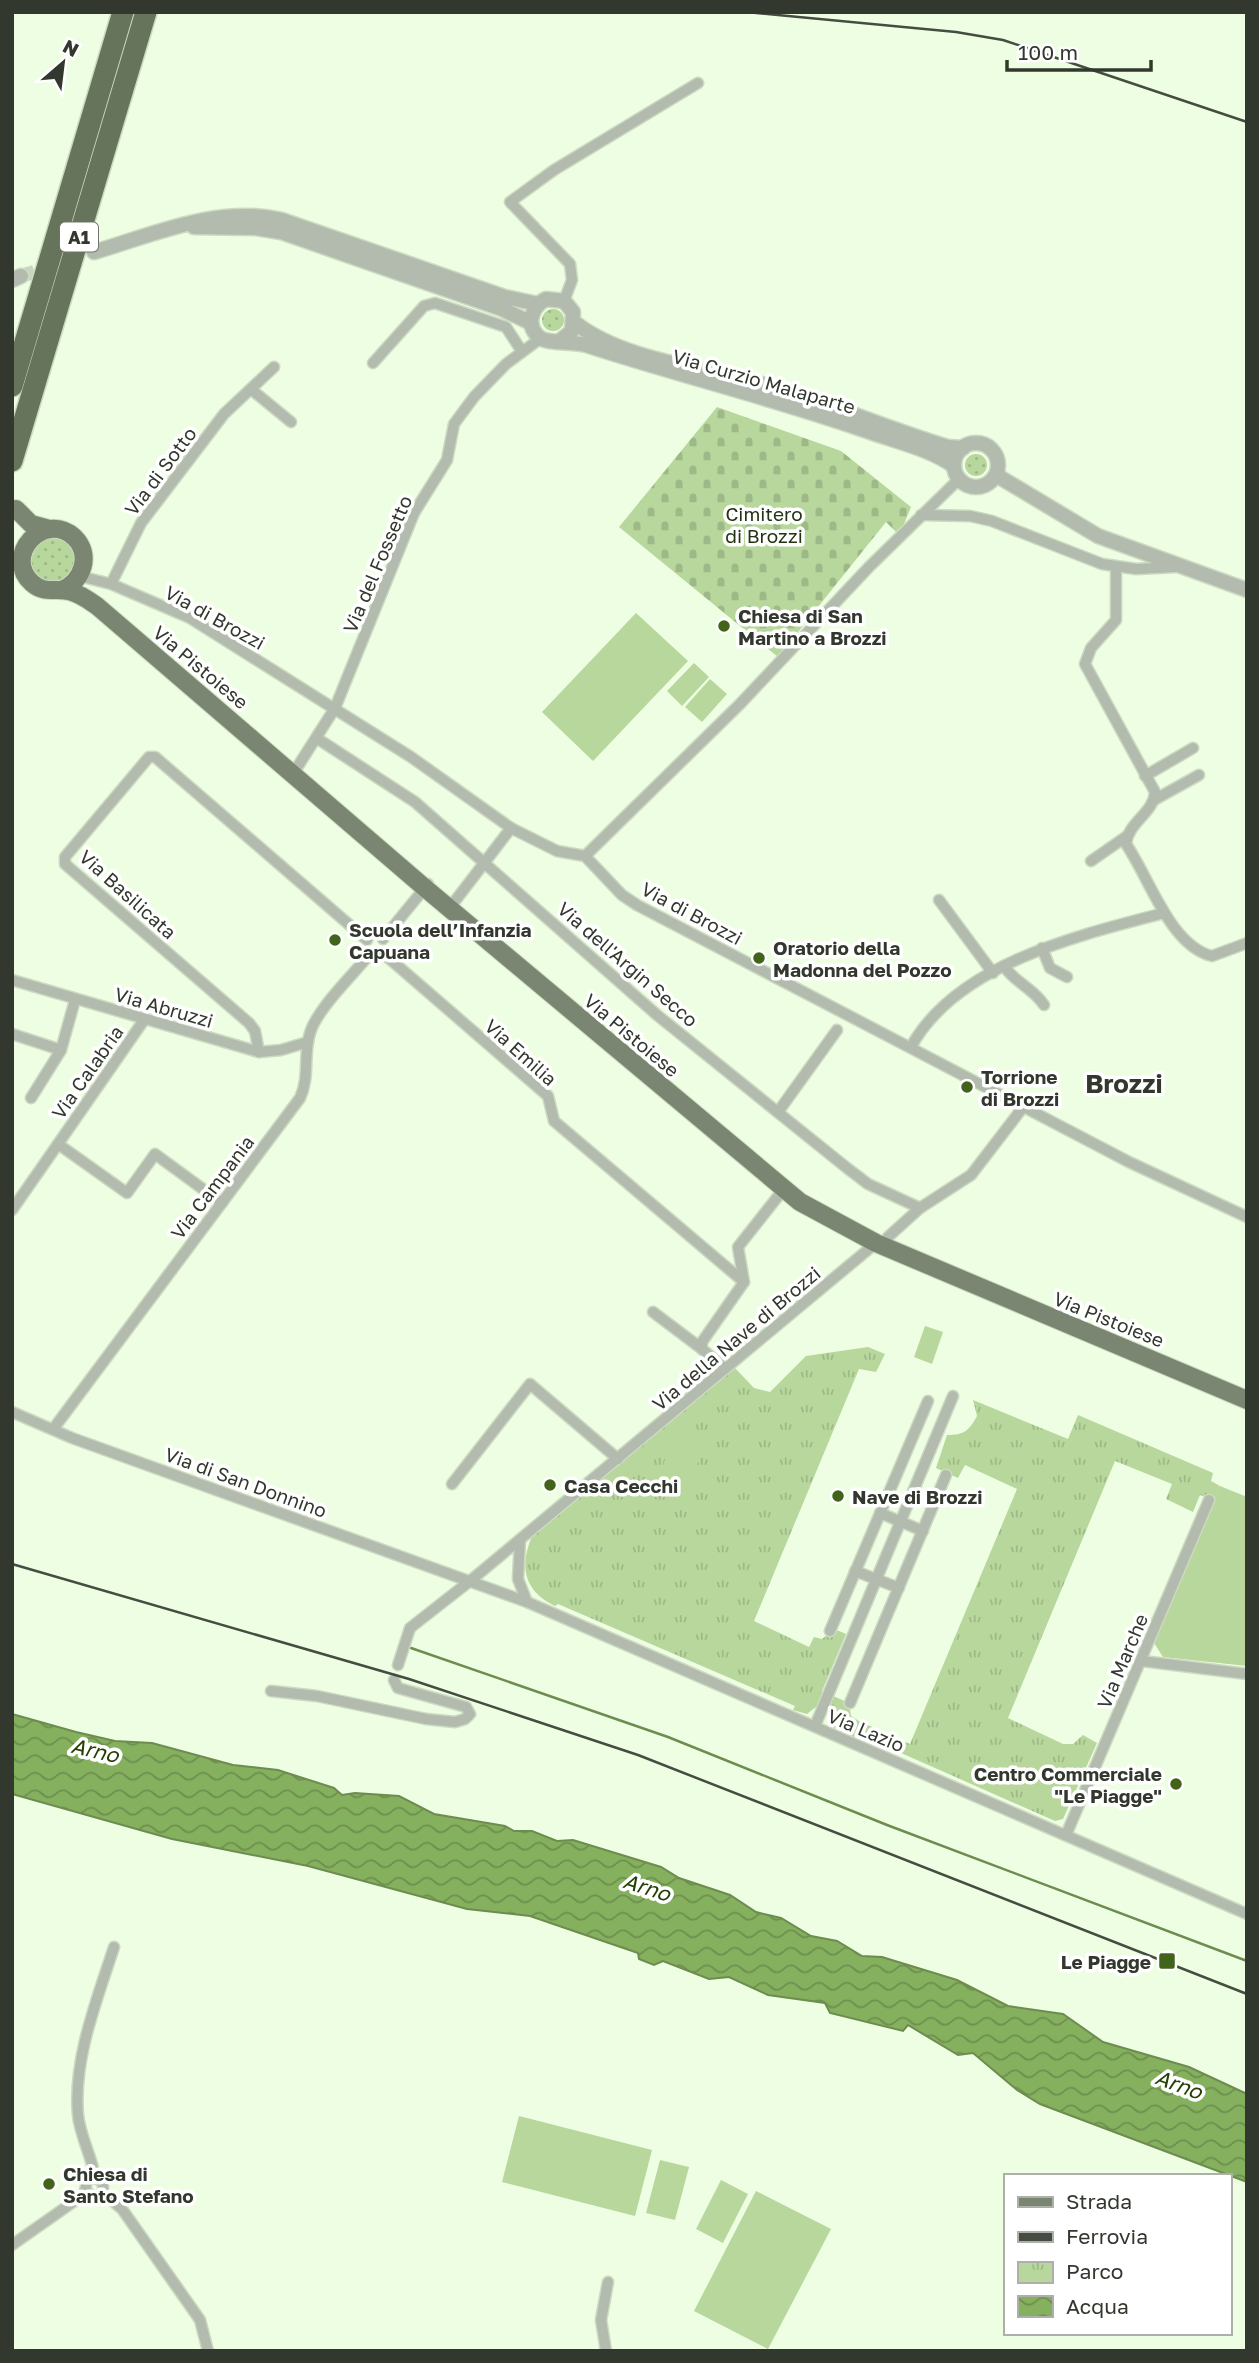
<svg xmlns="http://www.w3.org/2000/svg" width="1259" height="2363" font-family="'Golos Text',sans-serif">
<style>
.grass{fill:url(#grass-dots)}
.cemetery{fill:url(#cemetery-stones)}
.park{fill:url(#park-tufts)}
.garden{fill:#b7d79c}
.water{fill:url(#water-waves);stroke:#6c8c50;stroke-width:2}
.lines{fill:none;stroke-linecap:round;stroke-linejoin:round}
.stream{stroke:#6c8c50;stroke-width:2.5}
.tertiary-tunnel{stroke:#c8d6be;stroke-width:14;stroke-dasharray:14 7;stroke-linecap:butt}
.minor-casing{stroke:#ccdac2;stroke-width:13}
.tertiary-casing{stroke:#ccdac2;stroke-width:17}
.primary-casing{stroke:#ccdac2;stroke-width:20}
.motorway-casing{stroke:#ccdac2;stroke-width:24}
.minor{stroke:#b3baae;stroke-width:10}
.tertiary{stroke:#b3baae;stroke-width:14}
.primary{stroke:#7a8671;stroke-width:18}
.motorway{stroke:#66745b;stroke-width:21}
.rail{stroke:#454c41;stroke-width:2.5}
.poi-dot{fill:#41631a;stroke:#fff;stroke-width:2.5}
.labels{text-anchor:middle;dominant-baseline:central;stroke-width:7;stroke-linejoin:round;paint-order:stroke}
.shield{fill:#fff;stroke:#70746d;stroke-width:2}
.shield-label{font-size:18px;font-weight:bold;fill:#32382e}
.street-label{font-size:19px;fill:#32382e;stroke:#fff}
.park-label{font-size:19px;fill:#231;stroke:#fff}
.poi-label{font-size:19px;font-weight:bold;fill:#32382e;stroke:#fff;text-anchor:start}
.water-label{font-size:21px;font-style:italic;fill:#254002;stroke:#fff}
.district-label{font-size:26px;font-weight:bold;fill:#32382e;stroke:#fff}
</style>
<defs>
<pattern id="grass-dots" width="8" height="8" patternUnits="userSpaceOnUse" patternTransform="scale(1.75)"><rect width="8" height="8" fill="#b7d79c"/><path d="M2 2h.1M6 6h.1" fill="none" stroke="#9eb987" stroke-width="1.8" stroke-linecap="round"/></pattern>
<pattern id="cemetery-stones" width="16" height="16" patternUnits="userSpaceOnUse" patternTransform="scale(1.75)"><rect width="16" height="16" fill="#b7d79c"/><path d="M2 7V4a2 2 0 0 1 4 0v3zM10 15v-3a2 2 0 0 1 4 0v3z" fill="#9eb987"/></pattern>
<pattern id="park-tufts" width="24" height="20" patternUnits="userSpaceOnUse" patternTransform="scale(1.75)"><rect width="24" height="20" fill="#b7d79c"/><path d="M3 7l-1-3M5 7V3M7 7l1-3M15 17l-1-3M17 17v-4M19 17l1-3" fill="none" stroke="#9eb987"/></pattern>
<pattern id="water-waves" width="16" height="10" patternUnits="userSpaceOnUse" patternTransform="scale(1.75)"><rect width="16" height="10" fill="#85b05e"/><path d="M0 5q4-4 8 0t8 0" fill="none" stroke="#6d904e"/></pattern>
</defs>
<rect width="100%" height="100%" fill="#eefee2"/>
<!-- grass -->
<g class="grass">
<circle cx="553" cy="320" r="11"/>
<circle cx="976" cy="465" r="11"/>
<circle cx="52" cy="560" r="23"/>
</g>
<!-- cemetery -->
<polygon class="cemetery" points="717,407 841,451 911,507 904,524 896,532 886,522 778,657 619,527"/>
<!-- park -->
<path class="park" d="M 868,1347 L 885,1354 L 876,1372 L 859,1369 L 754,1621 L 809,1647 L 814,1637 L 822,1639 L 834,1629 L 846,1634 L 822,1691 L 849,1703 L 851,1716 L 859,1721 L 910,1744 L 1017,1489 L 965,1465 L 958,1478 L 936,1468 L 947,1435 C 964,1435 969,1431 977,1416 L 973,1400 L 1068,1439 L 1078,1415 L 1213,1473 L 1211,1481 L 1220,1486 L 1214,1501 L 1200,1495 L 1193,1512 L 1166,1499 L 1172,1484 L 1115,1461 L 1008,1718 L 1063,1744 L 1073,1744 L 1083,1735 L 1097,1743 L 1063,1819 L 1055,1821 L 858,1734 L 856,1738 L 828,1725 L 829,1711 L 817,1706 L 807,1714 L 793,1710 L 795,1706 L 558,1604 L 555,1606 C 524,1591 519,1567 532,1536 L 735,1368 L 754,1388 L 770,1392 L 806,1356 Z"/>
<!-- garden -->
<g class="garden">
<polygon points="636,613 688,661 593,761 542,712"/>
<polygon points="694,663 709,677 682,706 667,691"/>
<polygon points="710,679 727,694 702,722 685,707"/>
<polygon points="925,1326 943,1332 932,1364 914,1357"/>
<polygon points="677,1433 705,1446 683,1497 654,1485"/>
<polygon points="1220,1486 1247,1497 1247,1666 1163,1657 1154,1643"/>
<polygon points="519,2116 652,2150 635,2216 502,2182"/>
<polygon points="660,2160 689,2167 675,2220 646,2213"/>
<polygon points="721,2180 748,2194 723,2243 696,2229"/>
<polygon points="756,2191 831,2229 768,2349 694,2311"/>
</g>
<!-- water -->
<polygon class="water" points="12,1714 76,1732 115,1741 152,1743 233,1765 278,1770 334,1788 342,1795 355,1793 399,1796 434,1814 505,1826 514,1831 532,1831 557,1841 573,1840 661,1867 679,1878 730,1895 756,1912 781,1918 811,1936 837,1941 862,1956 882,1957 957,1980 1008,2006 1063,2014 1103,2042 1189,2067 1247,2094 1247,2182 1040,2104 1017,2090 973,2053 958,2055 908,2025 903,2031 830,2013 825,2003 768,1995 729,1977 709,1979 663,1961 654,1965 639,1959 638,1953 530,1916 467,1909 308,1866 172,1839 12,1794"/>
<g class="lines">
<!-- stream -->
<polyline class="stream" points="411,1648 668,1737 887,1825 1247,1961"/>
<!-- tertiary-tunnel -->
<polyline class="tertiary-tunnel" points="21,276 53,266"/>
<!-- minor casing -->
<g class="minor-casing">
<g id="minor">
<polyline points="564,301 572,280 570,264 510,202 554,170 698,83"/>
<polyline points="373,363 424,306 435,303 506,327 521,350"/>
<polyline points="252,390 291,422"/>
<polyline points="921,515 970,516 992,521 1102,564 1136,569 1175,567"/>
<path d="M 1116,567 L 1116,620 L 1091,648 L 1085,664 L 1155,792 C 1154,813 1128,822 1126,844 C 1149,877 1170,946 1212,956 L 1247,943"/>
<polyline points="79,576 111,584 190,618 411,757 511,828 557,851 585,856 622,895 637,905 1129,1162 1247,1217"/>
<polyline points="111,584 141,523 224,414 274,367"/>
<polyline points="318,739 415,802 657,1015 847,1168 868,1184 920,1208"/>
<polyline points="298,766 335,708 414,513 447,460 454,424 474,397 506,364 541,338"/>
<polyline points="1145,776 1193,748"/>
<polyline points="1154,800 1199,775"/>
<polyline points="585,856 740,704 869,567 959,479"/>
<polyline points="1091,861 1127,836"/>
<polyline points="939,900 993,973"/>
<polyline points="455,901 511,828"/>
<polyline points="383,939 428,884"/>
<polyline points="1042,948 1050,968 1067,977"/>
<polyline points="384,954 548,1096 554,1121 744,1282"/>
<path d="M 1004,966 C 1014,982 1033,988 1044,1005"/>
<polyline points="12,980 259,1052 281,1050 308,1042"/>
<polyline points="144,1020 58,1144 127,1193 155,1154 222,1203"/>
<polyline points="12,1034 61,1050"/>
<path d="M 911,1047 C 956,964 1079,935 1164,913"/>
<polyline points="259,1052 255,1031 249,1023 65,864 65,857 149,757 155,757 367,940"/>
<polyline points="31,1098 61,1050 75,1000"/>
<polyline points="778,1112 837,1030"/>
<polyline points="12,1210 58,1144"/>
<polyline points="888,1237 920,1208 971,1175 1024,1106"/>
<polyline points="653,1312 702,1349"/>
<polyline points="725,1369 702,1349 702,1342 744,1282 738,1247 783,1190"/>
<polyline points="12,1412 72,1438 527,1602 1247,1914"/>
<path d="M 54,1428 L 300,1098 C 310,1077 303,1055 310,1033 C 317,1009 352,976 369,955"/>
<polyline points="452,1484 530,1384 618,1459"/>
<polyline points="880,1513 923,1531"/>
<polyline points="520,1540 518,1579 527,1602"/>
<polyline points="855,1571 899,1588"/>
<polyline points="830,1631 928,1401"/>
<polyline points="1142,1661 1247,1674"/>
<polyline points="398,1665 410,1628 470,1581 876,1243"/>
<polyline points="271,1691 317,1696 426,1719 455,1722 465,1719 470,1714 466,1707 398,1688 394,1680"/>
<polyline points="850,1703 946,1475"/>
<polyline points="815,1726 953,1396"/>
<polyline points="1066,1835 1209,1500"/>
<polyline points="95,2177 87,2181 85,2191 95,2197 103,2193"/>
<path d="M 103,2193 L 103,2183 L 95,2177 C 92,2157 80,2136 78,2115 C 73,2059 97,2000 114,1947"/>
<polyline points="103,2193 122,2209 200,2320 208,2351"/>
<polyline points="12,2245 86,2193"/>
<polyline points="606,2351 601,2320 608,2282"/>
</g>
</g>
<!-- tertiary casing -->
<g class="tertiary-casing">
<g id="tertiary">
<polyline points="194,227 256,228 281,232 502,309 531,323"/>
<path d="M 94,252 C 155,234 218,205 282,220 L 505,297 L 538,304"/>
<polyline points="12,280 21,276"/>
<path d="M 574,322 C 621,360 704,368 761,384 C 824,401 885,428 948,447 L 963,448"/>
<path d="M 561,340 L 572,331 L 573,312 L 564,301 L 546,299 C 531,307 525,326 540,338 C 550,344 573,341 586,345 C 681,376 777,399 870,432 C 898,442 930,449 954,466"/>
<circle cx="976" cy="465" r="22"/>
<polyline points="996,475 1098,536 1247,590"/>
</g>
</g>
<!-- primary casing -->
<g class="primary-casing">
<g id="primary">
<polyline points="16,509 31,524 49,529"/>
<path d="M 62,590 C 83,581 92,554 74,537 C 44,510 2,556 32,583 C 44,594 55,588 68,591 C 79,593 88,600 97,606 L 425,888 L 800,1202 L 876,1243 L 1247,1400"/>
</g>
</g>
<!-- motorway casing -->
<g class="motorway-casing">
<g id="motorway">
<polyline points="12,386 123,12"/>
<polyline points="12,461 146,12"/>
</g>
</g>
<!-- minor -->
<use href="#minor" class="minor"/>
<!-- tertiary -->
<use href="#tertiary" class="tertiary"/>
<!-- primary -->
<use href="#primary" class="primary"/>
<!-- motorway -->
<use href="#motorway" class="motorway"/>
<!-- rail -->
<g class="rail">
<polyline points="746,12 956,32 1003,40 1247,122"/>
<polyline points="12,1564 409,1679 638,1755 1247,1994"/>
</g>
</g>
<!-- markers -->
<g class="poi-dot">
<circle cx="724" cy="626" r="7"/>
<circle cx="335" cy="940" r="7"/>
<circle cx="759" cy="958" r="7"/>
<circle cx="967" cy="1087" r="7"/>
<circle cx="550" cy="1485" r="7"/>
<circle cx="838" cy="1496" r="7"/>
<circle cx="1176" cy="1784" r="7"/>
<rect x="1158" y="1952" width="18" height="18" rx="3.5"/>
<circle cx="49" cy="2184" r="7"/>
</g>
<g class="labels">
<!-- shield labels -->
<rect class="shield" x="60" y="222.5" width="38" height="29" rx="5"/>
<g class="shield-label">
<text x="79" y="237">A1</text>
</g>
<!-- street labels -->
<g class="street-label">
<text transform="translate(764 381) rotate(16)">Via Curzio Malaparte</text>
<text transform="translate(160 471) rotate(-53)">Via di Sotto</text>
<text transform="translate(377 564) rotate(-67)">Via del Fossetto</text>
<text transform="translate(215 617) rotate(29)">Via di Brozzi</text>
<text transform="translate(201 667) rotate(40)">Via Pistoiese</text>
<text transform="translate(128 894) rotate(42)">Via Basilicata</text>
<text transform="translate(692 913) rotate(28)">Via di Brozzi</text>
<text transform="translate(628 964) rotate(41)">Via dell'Argin Secco</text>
<text transform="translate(164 1007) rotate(16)">Via Abruzzi</text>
<text transform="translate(632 1035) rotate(40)">Via Pistoiese</text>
<text transform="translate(521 1052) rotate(42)">Via Emilia</text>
<text transform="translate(87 1072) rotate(-55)">Via Calabria</text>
<text transform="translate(212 1187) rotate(-53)">Via Campania</text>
<text transform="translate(1109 1319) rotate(22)">Via Pistoiese</text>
<text transform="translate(736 1338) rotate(-40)">Via della Nave di Brozzi</text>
<text transform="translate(246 1482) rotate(20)">Via di San Donnino</text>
<text transform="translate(1122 1661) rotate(-67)">Via Marche</text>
<text transform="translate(866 1730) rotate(23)">Via Lazio</text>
</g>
<!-- park labels -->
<g class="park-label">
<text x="764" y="513">Cimitero<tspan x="764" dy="22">di Brozzi</tspan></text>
</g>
<!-- poi labels -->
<g class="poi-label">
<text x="738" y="615">Chiesa di San<tspan x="738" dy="22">Martino a Brozzi</tspan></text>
<text x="349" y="929">Scuola dell’Infanzia<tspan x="349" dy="22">Capuana</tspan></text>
<text x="773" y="947">Oratorio della<tspan x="773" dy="22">Madonna del Pozzo</tspan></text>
<text x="981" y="1076">Torrione<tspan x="981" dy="22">di Brozzi</tspan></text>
<text x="564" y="1485">Casa Cecchi</text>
<text x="852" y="1496">Nave di Brozzi</text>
<text x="1162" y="1773" text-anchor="end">Centro Commerciale<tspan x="1162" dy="22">"Le Piagge"</tspan></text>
<text x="1151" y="1961" text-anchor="end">Le Piagge</text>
<text x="63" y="2173">Chiesa di<tspan x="63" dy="22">Santo Stefano</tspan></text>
</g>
<!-- water labels -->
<g class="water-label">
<text transform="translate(95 1750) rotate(13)">Arno</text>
<text transform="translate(647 1887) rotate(18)">Arno</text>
<text transform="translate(1179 2084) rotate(20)">Arno</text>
</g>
<!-- district labels -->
<g class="district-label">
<text x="1124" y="1083">Brozzi</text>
</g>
</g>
<!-- border -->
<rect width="1259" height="2363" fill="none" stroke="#32382e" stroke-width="28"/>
<!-- legend -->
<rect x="1004" y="2174" width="228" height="161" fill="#ffffff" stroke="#adafab" stroke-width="2"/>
<rect x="1018" y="2197" width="35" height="10" fill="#7a8671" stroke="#adafab" stroke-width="2"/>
<text x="1066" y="2209" font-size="21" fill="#32382e">Strada</text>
<rect x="1018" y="2232" width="35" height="10" fill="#454c41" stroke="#adafab" stroke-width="2"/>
<text x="1066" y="2244" font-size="21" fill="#32382e">Ferrovia</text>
<rect x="1018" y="2262" width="35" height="21" fill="url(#park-tufts)" stroke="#adafab" stroke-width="2"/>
<text x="1066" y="2279" font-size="21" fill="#32382e">Parco</text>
<rect x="1018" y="2296" width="35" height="21" fill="url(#water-waves)" stroke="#adafab" stroke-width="2"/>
<text x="1066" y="2314" font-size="21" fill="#32382e">Acqua</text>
<!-- north arrow -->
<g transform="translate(63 63) rotate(28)" stroke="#ffffff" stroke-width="5" paint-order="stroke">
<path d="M0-5L12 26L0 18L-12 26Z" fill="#32382e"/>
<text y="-10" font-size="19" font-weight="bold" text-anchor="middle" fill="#32382e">N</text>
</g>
<!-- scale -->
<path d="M1007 60v10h144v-10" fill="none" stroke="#32382e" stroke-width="3.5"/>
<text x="1018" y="60" font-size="21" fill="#32382e" stroke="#ffffff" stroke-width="5" paint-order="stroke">100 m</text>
</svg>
